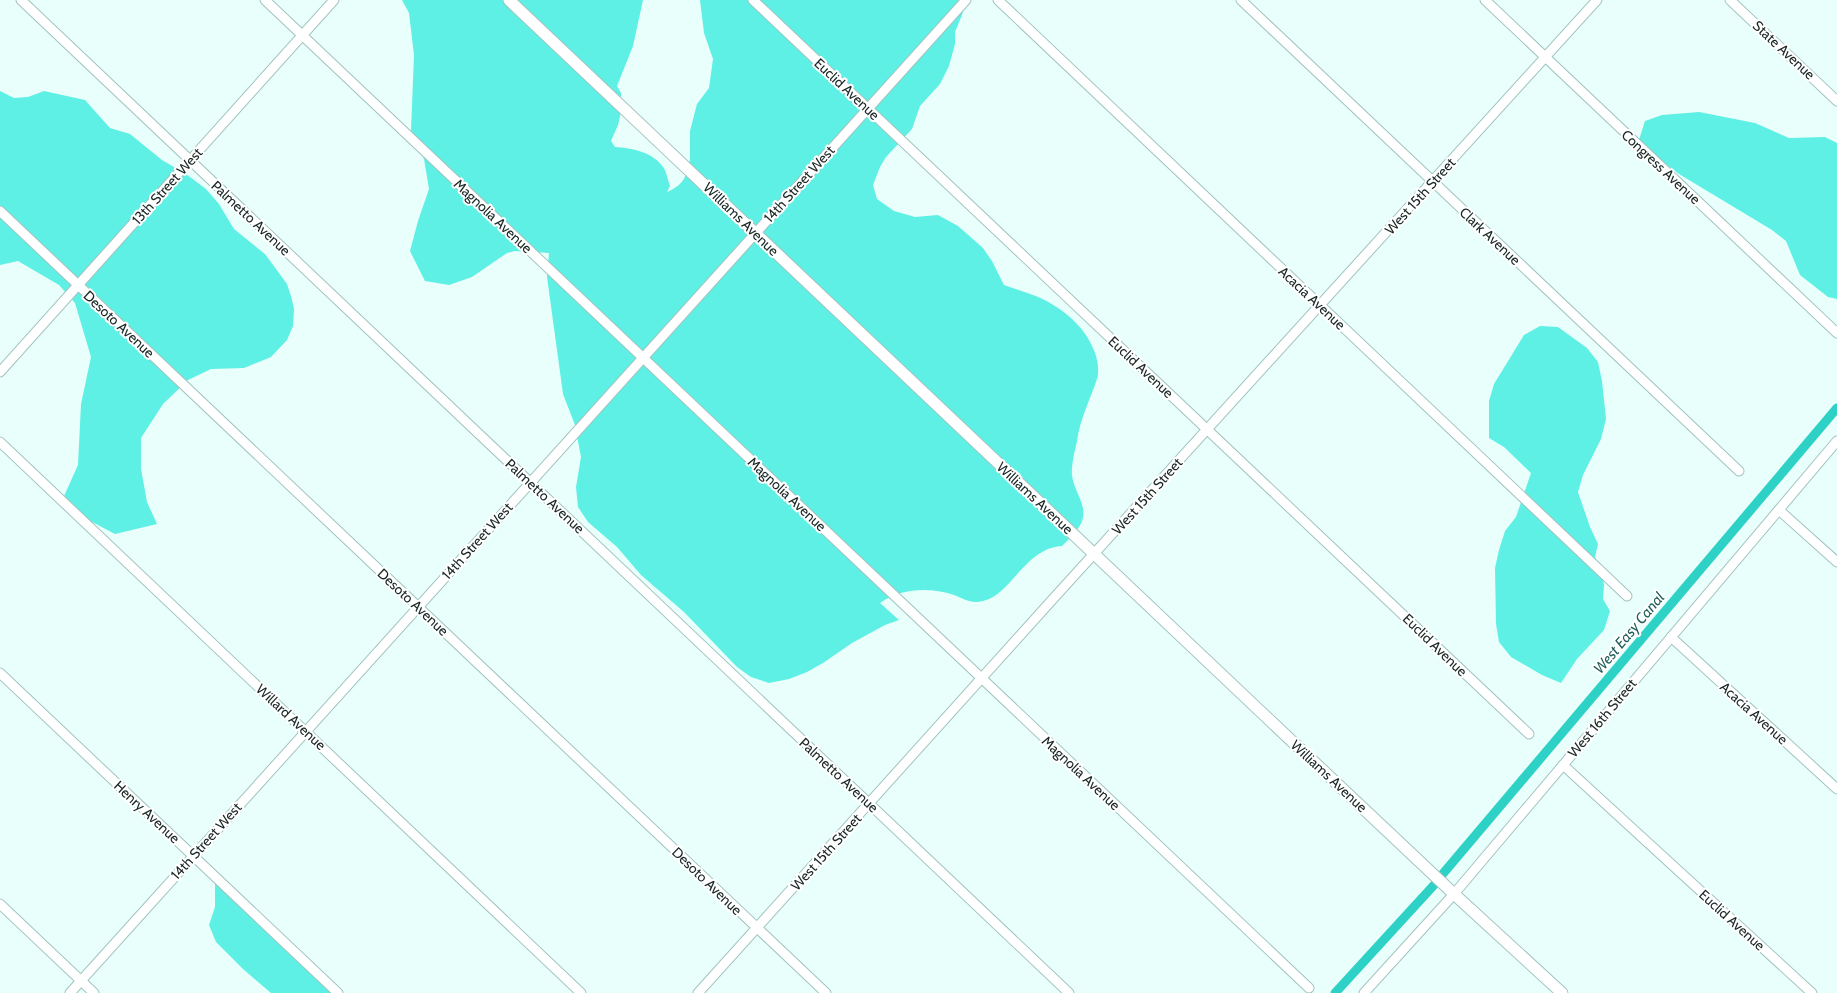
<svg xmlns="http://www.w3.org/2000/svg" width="1837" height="993" font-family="Cabin,sans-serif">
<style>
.green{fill:#5ef0e5}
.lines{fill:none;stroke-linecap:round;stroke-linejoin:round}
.canal{stroke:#2dd1c5;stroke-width:9}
.minor-casing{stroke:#a1c4c0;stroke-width:11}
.tertiary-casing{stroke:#a1c4c0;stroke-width:13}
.minor{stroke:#fff;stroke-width:9}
.tertiary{stroke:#fff;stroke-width:11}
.labels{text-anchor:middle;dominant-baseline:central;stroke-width:4;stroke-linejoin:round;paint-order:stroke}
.street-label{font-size:14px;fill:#182624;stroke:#fff}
.water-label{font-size:15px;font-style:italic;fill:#215f5a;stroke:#fff}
</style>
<rect width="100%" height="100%" fill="#e9fffc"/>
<!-- green -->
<g class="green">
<path d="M 402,0 L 503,0 L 621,112 L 618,125 L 611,141 L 615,147 C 632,148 655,152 665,170 C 667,175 668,181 670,186 L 667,192 C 676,188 684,183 686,173 L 1071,537 L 1062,546 C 1025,548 1011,595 983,601 C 970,604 965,599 954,595 C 929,587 902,588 880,603 L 899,620 L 885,625 L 852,643 L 823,663 L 807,672 L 789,679 L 769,683 L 751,677 L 737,667 L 684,612 L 641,575 L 617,547 L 588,522 L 578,507 L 576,487 L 581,457 L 575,425 L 563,394 L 547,277 L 549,253 L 515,251 L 507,253 L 472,277 L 449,285 L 425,281 L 410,251 L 418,221 L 429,189 L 424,159 L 411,131 L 414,55 L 409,13 Z"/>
<polygon points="515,0 643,0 633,46 617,86 621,93 621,100"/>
<path d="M 700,0 L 966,0 L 962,15 L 955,32 L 955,44 L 949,66 L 940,84 L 920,106 L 912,129 L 886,157 L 880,167 L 873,185 L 877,199 L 894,211 L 915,217 L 938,215 L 958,226 L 983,248 L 992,261 L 1004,285 C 1014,289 1023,291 1033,295 C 1057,304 1082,323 1092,346 C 1097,356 1100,368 1097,379 C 1090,400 1080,419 1077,441 C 1075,450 1071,466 1072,475 C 1074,495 1094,510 1076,531 L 689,164 L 690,159 L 690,131 L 697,104 L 709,88 L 713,59 L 704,33 Z"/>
<polygon points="0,91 14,98 28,97 44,91 85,100 110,128 130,134 162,160 186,174 206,189 219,204 234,229 265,254 287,284 291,296 294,309 293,326 287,340 271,357 244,368 211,369 188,380 163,404 141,438 141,469 147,502 157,524 115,534 60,505 78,465 81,404 91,357 75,303 59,285 18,261 0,265"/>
<polygon points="1699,112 1755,123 1789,138 1825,137 1837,143 1837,299 1828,297 1800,275 1786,241 1772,230 1679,174 1651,153 1639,140 1645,121 1662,115"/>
<polygon points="1540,326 1558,327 1587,348 1598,362 1602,381 1606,419 1601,439 1583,475 1578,492 1590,527 1598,544 1595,557 1602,571 1604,585 1603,599 1610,611 1604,630 1577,659 1561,683 1542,675 1511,657 1499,642 1496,624 1495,568 1499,550 1505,531 1516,517 1531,473 1504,447 1489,438 1489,401 1494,384 1524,335"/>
<polygon points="215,876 337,993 271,993 243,969 216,942 209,925 215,907"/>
</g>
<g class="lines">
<!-- canal -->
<g class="canal">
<polyline points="1441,876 1837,408"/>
<polyline points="1335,993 1434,885"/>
</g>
<!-- minor casing -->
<g class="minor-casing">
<g id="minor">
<polyline points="21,0 1069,993"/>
<polyline points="265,0 1309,988"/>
<polyline points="753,0 1529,734"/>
<polyline points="998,0 1627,596"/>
<polyline points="1241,0 1739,471"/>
<polyline points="1485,0 1837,333"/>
<polyline points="1730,0 1837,101"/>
<polyline points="0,211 826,993"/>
<polyline points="0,372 334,0"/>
<polyline points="0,442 581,993"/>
<polyline points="1779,510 1837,562"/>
<polyline points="1671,637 1837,789"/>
<polyline points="0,673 338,993"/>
<polyline points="1563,765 1812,993"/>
<polyline points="0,904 94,993"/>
<polyline points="70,993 966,0"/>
<polyline points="698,993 1052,600 1597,0"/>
<polyline points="1364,993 1454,894 1837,441"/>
</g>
</g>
<!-- tertiary casing -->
<g class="tertiary-casing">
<polyline id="tertiary" points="509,0 1297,746 1454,894 1562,993"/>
</g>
<!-- minor -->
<use href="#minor" class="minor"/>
<!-- tertiary -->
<use href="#tertiary" class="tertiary"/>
</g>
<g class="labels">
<!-- street labels -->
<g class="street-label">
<text transform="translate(1784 50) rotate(43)">State Avenue</text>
<text transform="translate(847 89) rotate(43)">Euclid Avenue</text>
<text transform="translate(1661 167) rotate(43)">Congress Avenue</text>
<text transform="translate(799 184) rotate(-48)">14th Street West</text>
<text transform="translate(167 186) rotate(-48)">13th Street West</text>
<text transform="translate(1420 196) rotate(-48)">West 15th Street</text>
<text transform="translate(493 216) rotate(43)">Magnolia Avenue</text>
<text transform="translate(251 218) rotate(43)">Palmetto Avenue</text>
<text transform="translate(741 219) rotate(44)">Williams Avenue</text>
<text transform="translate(1490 236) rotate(43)">Clark Avenue</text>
<text transform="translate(1312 298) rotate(43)">Acacia Avenue</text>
<text transform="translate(119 324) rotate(43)">Desoto Avenue</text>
<text transform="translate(1141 367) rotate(43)">Euclid Avenue</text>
<text transform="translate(787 494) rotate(43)">Magnolia Avenue</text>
<text transform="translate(545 496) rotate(43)">Palmetto Avenue</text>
<text transform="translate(1147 496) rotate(-48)">West 15th Street</text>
<text transform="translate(1035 498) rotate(43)">Williams Avenue</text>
<text transform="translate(477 541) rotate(-48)">14th Street West</text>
<text transform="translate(413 602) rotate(43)">Desoto Avenue</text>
<text transform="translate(1435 645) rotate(44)">Euclid Avenue</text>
<text transform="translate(1754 713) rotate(42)">Acacia Avenue</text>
<text transform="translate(291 717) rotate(43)">Willard Avenue</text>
<text transform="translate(1602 718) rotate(-50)">West 16th Street</text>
<text transform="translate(1081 773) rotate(43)">Magnolia Avenue</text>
<text transform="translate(839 775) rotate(43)">Palmetto Avenue</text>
<text transform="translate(1329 776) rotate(43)">Williams Avenue</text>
<text transform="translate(147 812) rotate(43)">Henry Avenue</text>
<text transform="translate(206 841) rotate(-48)">14th Street West</text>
<text transform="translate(826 852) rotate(-48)">West 15th Street</text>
<text transform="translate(707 881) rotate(44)">Desoto Avenue</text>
<text transform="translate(1732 920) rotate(42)">Euclid Avenue</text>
</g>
<!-- water labels -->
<g class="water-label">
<text transform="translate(1629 633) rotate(-50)">West Easy Canal</text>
</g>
</g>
</svg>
